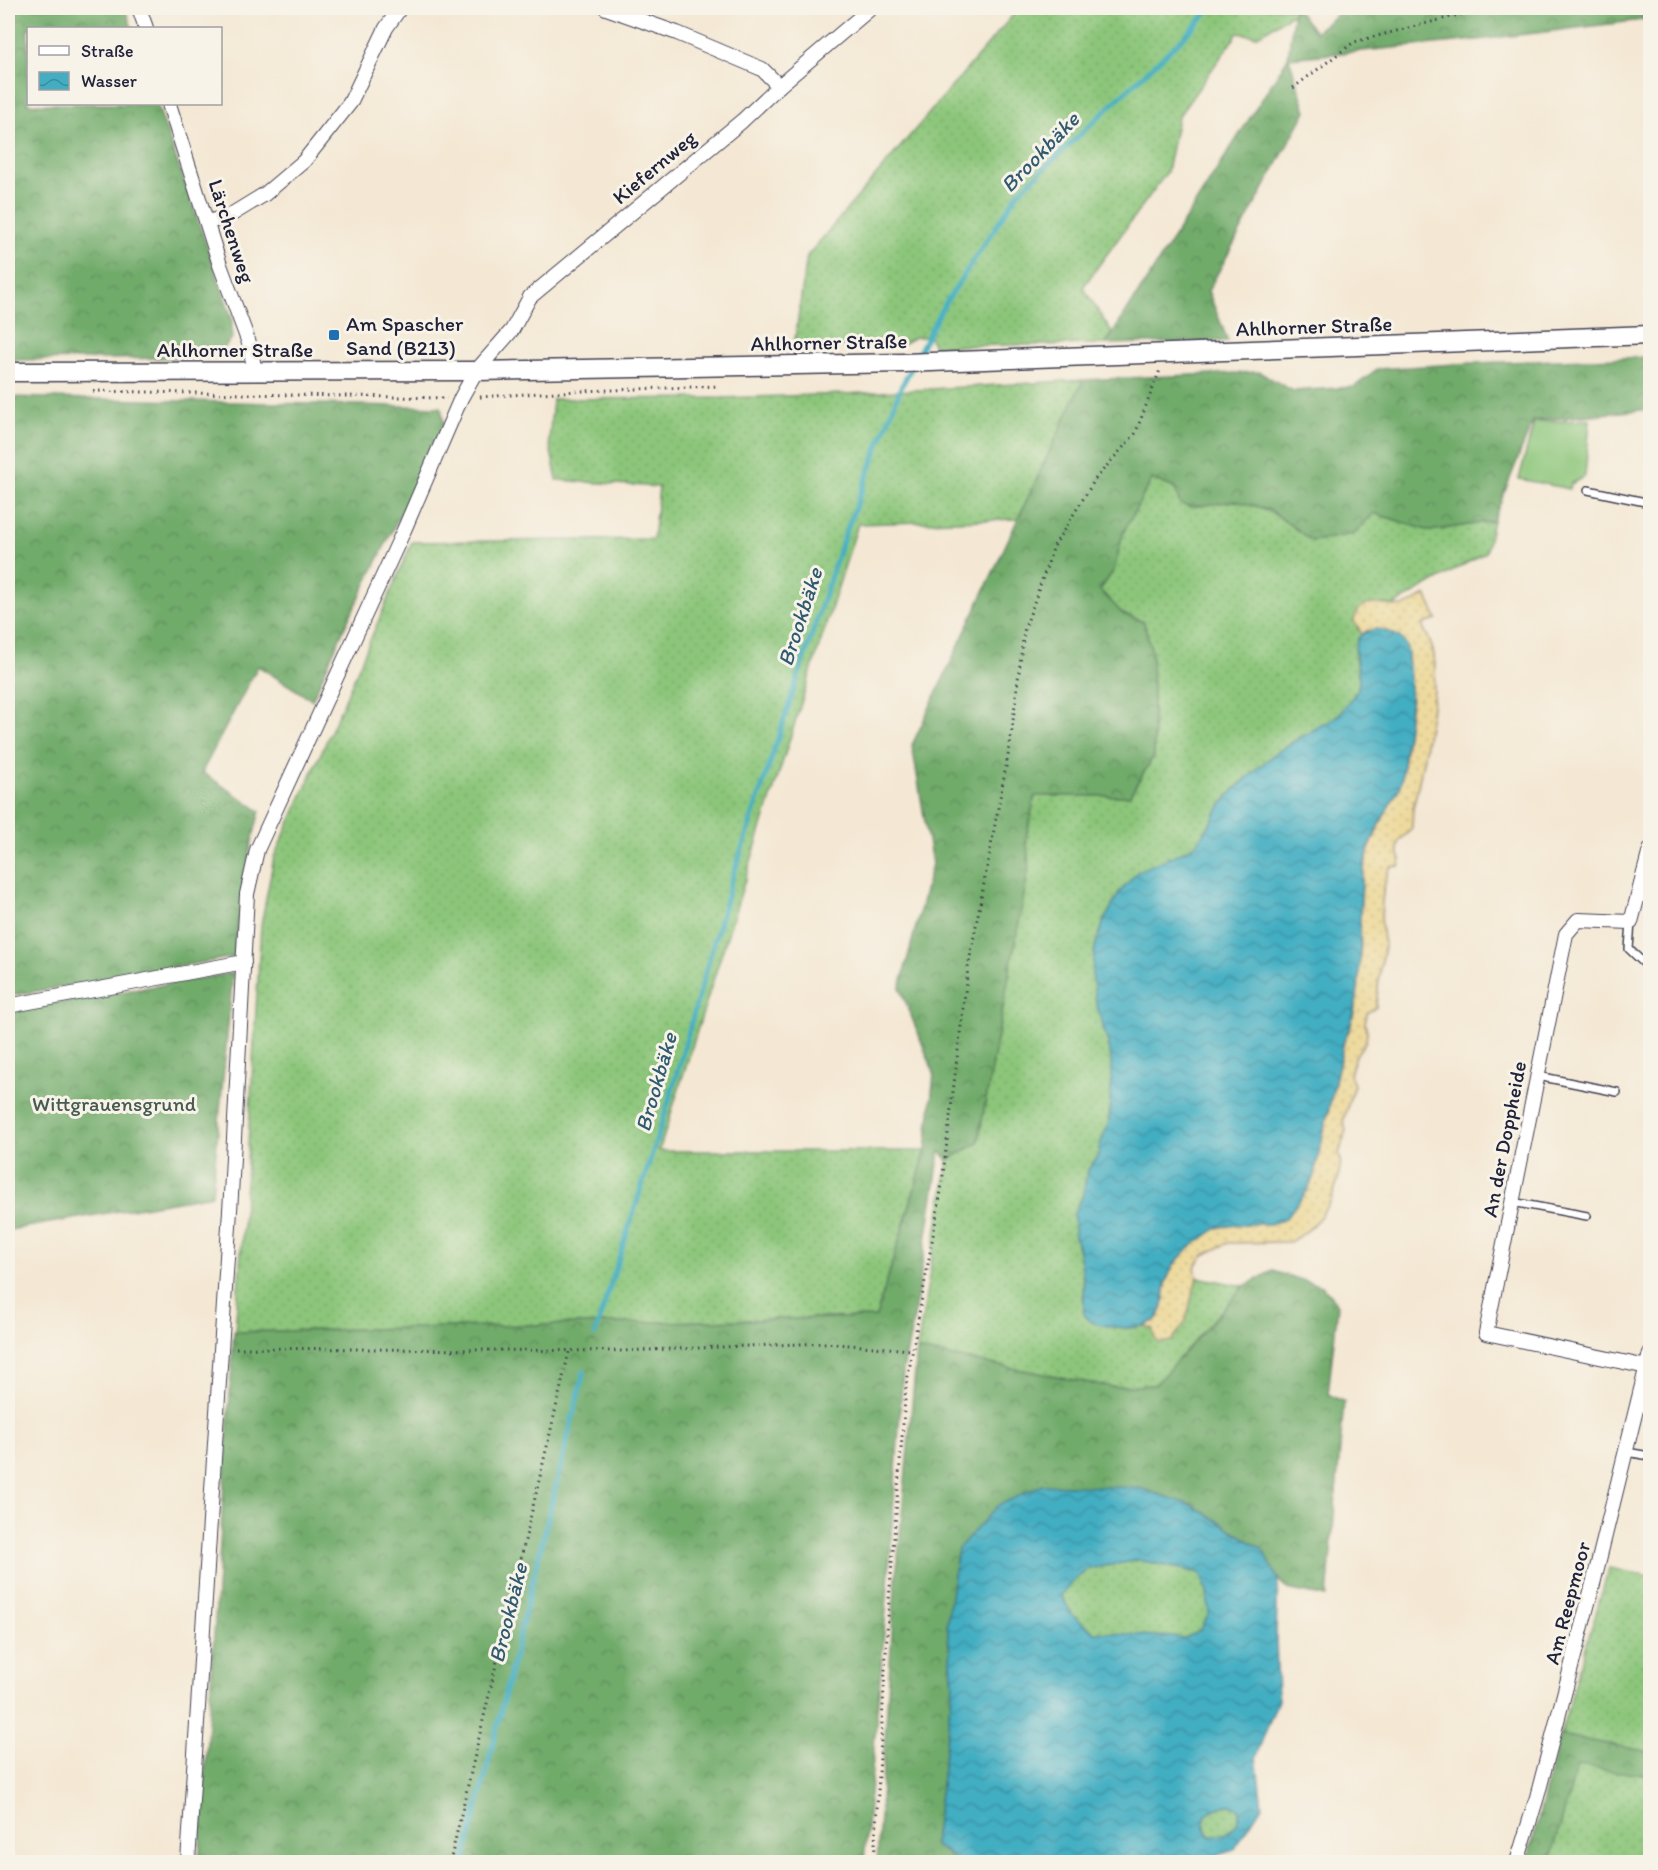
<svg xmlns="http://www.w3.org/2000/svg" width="1658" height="1870" font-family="Itim,sans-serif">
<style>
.grass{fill:url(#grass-dots);stroke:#57745a;stroke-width:1.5}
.forest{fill:url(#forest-crowns);stroke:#4a6652;stroke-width:1.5}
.sand{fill:url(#sand-dots);stroke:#887e6c;stroke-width:1.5}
.park{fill:#8cc67a;stroke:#57745a;stroke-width:1.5}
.water{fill:url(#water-waves);stroke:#32687e;stroke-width:1.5;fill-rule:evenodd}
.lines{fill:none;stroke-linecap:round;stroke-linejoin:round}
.stream{stroke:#43aec2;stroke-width:5}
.service-casing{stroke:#424052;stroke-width:10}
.minor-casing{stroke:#424052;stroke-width:16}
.tertiary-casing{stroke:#424052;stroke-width:21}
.path{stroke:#424052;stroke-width:3;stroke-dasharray:1.5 4.5;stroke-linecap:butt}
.service{stroke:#fff;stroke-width:7}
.minor{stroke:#fff;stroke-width:14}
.tertiary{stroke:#fff;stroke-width:18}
.poi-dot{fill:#1f6fb2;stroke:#f7f3e8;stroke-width:2}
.labels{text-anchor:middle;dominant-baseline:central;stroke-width:6;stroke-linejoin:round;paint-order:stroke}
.street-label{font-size:21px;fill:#22223b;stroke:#f7f3e8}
.poi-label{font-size:21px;fill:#22223b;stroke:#f7f3e8;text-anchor:start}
.park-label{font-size:21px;fill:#475b51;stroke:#f7f3e8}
.water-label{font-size:22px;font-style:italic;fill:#2f5a71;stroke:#f7f3e8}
</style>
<defs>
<pattern id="grass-dots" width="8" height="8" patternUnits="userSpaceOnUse" patternTransform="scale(1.5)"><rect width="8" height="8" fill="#8cc67a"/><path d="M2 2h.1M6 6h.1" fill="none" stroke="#78aa6a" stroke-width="1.8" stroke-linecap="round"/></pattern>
<pattern id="forest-crowns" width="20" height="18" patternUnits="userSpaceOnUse" patternTransform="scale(1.5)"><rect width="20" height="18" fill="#71ab6a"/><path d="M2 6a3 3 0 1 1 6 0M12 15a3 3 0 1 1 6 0" fill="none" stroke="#5c8b58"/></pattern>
<pattern id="sand-dots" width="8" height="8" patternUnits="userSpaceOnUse" patternTransform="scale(1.5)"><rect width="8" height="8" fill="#eeda9e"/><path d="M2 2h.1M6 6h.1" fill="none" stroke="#ccbb89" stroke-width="1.8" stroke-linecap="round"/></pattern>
<pattern id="water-waves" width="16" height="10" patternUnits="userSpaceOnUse" patternTransform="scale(1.5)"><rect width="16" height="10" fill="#43aec2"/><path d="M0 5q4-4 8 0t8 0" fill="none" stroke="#388d9f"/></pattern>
</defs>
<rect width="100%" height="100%" fill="#f7f3e8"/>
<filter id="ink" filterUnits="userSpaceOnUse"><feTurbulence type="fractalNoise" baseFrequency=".0167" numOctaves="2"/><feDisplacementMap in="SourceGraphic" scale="12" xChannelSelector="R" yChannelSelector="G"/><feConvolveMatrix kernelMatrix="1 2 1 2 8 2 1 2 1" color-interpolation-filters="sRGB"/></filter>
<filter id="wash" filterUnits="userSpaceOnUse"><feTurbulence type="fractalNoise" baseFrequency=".008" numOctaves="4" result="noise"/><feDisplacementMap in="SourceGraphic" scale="24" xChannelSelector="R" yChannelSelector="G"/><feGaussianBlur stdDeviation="1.35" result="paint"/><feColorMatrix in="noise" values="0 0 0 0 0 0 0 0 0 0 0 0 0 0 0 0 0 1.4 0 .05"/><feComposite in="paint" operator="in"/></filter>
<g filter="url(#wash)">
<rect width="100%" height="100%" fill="#f4e8d4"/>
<!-- grass -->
<g class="grass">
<polygon points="1019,8 1294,8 1294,13 1257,36 1238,33 1178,117 1167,172 1083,287 1112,333 1106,344 934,346 929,337 915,337 897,347 794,346 807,256"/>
<polygon points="1083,380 1018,519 858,524 659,1151 926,1151 876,1317 235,1332 245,1196 261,925 274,857 340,711 412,542 653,539 659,487 557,480 549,441 553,399 722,398 846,394"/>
<path d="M 1152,479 L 1175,488 L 1180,504 C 1199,509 1216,500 1235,501 C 1266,503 1288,524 1312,541 L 1354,534 L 1373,513 L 1430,531 L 1493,521 L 1486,552 L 1394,605 L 1383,604 L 1357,628 L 1362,634 L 1357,640 L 1355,658 L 1359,679 L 1358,690 L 1340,713 L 1329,722 L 1321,724 L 1308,734 L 1300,737 L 1273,755 L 1235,789 L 1221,805 L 1210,824 L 1198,842 L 1189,849 L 1157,863 L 1119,893 L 1104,921 L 1095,946 L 1092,973 L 1096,1002 L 1110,1050 L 1112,1072 L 1109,1122 L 1100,1145 L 1098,1156 L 1088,1170 L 1082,1198 L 1076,1207 L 1074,1232 L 1082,1266 L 1084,1314 L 1129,1328 L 1143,1326 L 1153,1328 L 1185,1323 L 1197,1277 L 1244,1286 L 1155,1385 L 1112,1387 L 917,1350 L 948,1160 L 978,1143 L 1029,867 L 1026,838 L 1035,796 L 1129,796 L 1154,756 L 1152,653 L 1144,622 L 1123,614 L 1100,590 L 1114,570 L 1123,533 Z"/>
<polygon points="1139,1560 1200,1573 1207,1592 1209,1614 1200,1630 1185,1638 1095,1632 1073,1616 1061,1595 1073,1581 1088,1569"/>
<polygon points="1609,1568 1650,1576 1650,1752 1560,1735"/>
<polygon points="1577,1765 1650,1776 1650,1862 1550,1862"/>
<path d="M 1231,1805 L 1240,1810 C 1238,1829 1229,1836 1210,1836 C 1195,1816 1212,1807 1231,1805 Z"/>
</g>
<!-- forest -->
<g class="forest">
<polygon points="8,8 125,8 132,28 28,28 28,104 157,104 232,318 232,338 223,349 184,358 8,360"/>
<polygon points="1294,8 1296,8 1315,32 1345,8 1650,8 1650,19 1486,39 1289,58 1306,111 1208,291 1228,341 1106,344 1288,58"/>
<polygon points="1650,357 1650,409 1533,421 1493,521 1430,531 1374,513 1354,534 1312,541 1270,510 1235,501 1191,507 1180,504 1175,488 1152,479 1123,533 1114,570 1100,590 1123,614 1144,622 1152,653 1154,756 1129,796 1035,796 1026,838 1029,867 978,1143 948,1160 940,1151 914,1317 903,1370 887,1598 864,1862 199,1862 234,1332 876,1317 926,1151 934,1073 900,988 932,864 912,745 1083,380 1259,372 1293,391 1354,387 1377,369 1473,363"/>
<path d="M 8,397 L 441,407 L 444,425 L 342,633 L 312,700 L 258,666 L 202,772 L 260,811 C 246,859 239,907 234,957 L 8,996 Z"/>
<polygon points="233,973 212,1195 8,1230 8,1011"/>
<polygon points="1272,1271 1322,1286 1338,1305 1328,1394 1344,1402 1327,1597 1287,1589 1278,1579 1262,1549 1192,1505 1138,1488 958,1549 947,1623 953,1684 934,1845 959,1862 877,1862 894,1600 917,1350 1112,1387 1155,1385 1244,1286"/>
<polygon points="1560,1735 1650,1752 1650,1776 1577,1766 1550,1862 1527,1862"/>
</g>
<!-- sand -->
<path class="sand" d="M 1426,595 L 1437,619 L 1422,625 C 1427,635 1433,645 1434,656 C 1437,678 1433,703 1429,725 C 1425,753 1420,780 1413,808 C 1412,816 1413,823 1411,830 C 1399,840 1394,844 1401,860 L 1399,866 L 1390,867 C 1382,887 1380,910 1382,932 C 1382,937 1384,941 1384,946 C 1385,954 1381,961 1380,969 C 1379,982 1377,994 1376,1007 L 1367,1013 L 1365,1023 L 1367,1031 L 1366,1041 L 1356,1055 L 1350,1074 L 1354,1085 L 1343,1121 L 1346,1130 L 1339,1154 L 1341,1160 L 1338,1180 L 1331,1200 L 1320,1217 L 1307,1231 L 1290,1242 L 1228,1243 L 1204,1255 L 1195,1267 L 1197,1277 L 1185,1323 L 1171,1341 L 1159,1343 L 1154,1337 L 1153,1328 L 1143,1326 C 1146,1325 1152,1323 1155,1320 C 1167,1310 1163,1293 1167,1280 C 1173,1261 1198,1235 1218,1228 C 1232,1223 1255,1224 1270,1224 L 1307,1191 L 1314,1176 L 1344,1041 L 1351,1027 L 1361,946 L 1360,917 L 1363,873 L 1369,850 L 1386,811 L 1399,788 L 1402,776 L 1411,703 L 1408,653 L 1368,630 L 1362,634 L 1354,621 C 1359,593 1387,609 1404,606 C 1411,605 1419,598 1426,595 Z"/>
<!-- park -->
<polygon class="park" points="1590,420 1585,476 1571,484 1570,489 1519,479 1534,422"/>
<!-- water -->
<g class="water">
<path d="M 1375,629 C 1386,630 1400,634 1406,645 C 1408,649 1408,654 1408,658 C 1413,691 1409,721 1404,754 C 1403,765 1403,775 1400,786 C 1397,794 1391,802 1387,810 C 1376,829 1366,852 1363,874 C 1355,929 1369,990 1344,1041 L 1314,1175 L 1307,1191 L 1285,1219 L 1270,1224 L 1248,1224 L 1219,1227 L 1189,1248 L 1174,1264 L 1166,1282 L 1163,1307 L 1156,1320 L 1143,1326 L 1129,1328 L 1112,1327 L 1098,1324 L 1089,1321 L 1084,1314 L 1084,1283 L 1079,1250 L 1074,1232 L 1074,1214 L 1076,1207 L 1082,1198 L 1088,1170 L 1098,1156 L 1100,1145 L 1109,1122 L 1112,1072 L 1110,1050 L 1096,1002 L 1092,973 L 1095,947 L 1104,921 L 1119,893 L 1138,871 L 1189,849 L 1198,842 L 1210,824 L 1221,805 L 1235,789 L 1273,755 L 1300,737 L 1308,734 L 1321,724 L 1329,722 L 1340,713 L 1358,690 L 1359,679 L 1355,649 L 1357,640 L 1362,634 Z"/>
<path d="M 1042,1485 L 1138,1488 L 1192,1505 L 1262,1549 L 1278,1579 L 1276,1636 L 1278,1700 L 1256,1756 L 1262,1806 L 1234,1850 L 1196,1862 L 1132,1860 L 1117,1862 L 959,1862 L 934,1845 L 953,1684 L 947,1623 L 958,1549 L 997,1506 ZM 1139,1560 L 1200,1573 L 1207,1592 L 1209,1614 L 1200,1630 L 1185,1638 L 1095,1632 L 1073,1616 L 1061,1595 L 1073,1581 L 1088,1569 ZM 1231,1805 L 1240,1810 C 1238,1829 1229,1836 1210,1836 C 1195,1816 1212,1807 1231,1805 Z"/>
</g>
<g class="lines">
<!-- stream -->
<g class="stream">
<polyline points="916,358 941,310 1018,193 1188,33 1211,8"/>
<polyline points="595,1334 671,1094 731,882 842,542 901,387 912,367"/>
<polyline points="464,1862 584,1371"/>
</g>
</g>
</g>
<g filter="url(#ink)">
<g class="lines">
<!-- service casing -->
<g class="service-casing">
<g id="service">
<polyline points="1588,490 1650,503"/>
<polyline points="1631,922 1629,949 1650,969"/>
<polyline points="1538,1076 1617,1092"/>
<polyline points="1512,1202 1587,1216"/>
<polyline points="1626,1452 1650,1456"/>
</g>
</g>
<!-- minor casing -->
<g class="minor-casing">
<g id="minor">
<polyline points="139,8 146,28"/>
<polyline points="606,8 677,33 762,69 779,86"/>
<polyline points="169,104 220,265 249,343 255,371"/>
<polyline points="208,222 229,216 265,194 304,161 350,103 386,28 400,8"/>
<polyline points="8,1006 244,962"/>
<polyline points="1647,1367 1486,1333 1566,934 1578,920 1631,922 1650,850"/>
<polyline points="188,1862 231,1195 247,894 257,850 404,530 461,398 476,371 512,330 530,297 742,121 779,86 871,8"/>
<polyline points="1517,1862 1537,1797 1594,1580 1650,1353"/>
</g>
</g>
<!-- tertiary casing -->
<g class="tertiary-casing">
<polyline id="tertiary" points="8,372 476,371 904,363 1650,335"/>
</g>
<!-- path -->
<g class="path">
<polyline points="1293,88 1354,42 1486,8"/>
<polyline points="93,391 447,398"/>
<polyline points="480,397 556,392 719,386"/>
<polyline points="236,1348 622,1351 824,1343 912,1350"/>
<polyline points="450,1862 569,1352"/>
<polyline points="874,1862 889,1600 906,1387 941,1191 968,968 1010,745 1024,631 1054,546 1096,478 1135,434 1160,370"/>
</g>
<!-- service -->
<use href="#service" class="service"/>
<!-- minor -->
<use href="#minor" class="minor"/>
<!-- tertiary -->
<use href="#tertiary" class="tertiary"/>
</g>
</g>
<!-- markers -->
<rect class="poi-dot" x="328" y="329" width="12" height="12" rx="3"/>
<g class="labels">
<!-- street labels -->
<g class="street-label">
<text transform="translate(654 167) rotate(-40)">Kiefernweg</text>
<text transform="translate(232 231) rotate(72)">Lärchenweg</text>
<text transform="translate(1314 326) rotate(-2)">Ahlhorner Straße</text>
<text transform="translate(829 342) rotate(-1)">Ahlhorner Straße</text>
<text x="235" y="349">Ahlhorner Straße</text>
<text transform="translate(1504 1139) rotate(-79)">An der Doppheide</text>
<text transform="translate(1567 1603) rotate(-75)">Am Reepmoor</text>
</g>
<!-- poi labels -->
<g class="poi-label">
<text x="346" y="323">Am Spascher<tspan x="346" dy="24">Sand (B213)</tspan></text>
</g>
<!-- park labels -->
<g class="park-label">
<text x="114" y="1103">Wittgrauensgrund</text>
</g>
<!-- water labels -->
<g class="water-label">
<text transform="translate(1040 152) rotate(-46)">Brookbäke</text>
<text transform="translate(800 617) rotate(-72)">Brookbäke</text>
<text transform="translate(656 1082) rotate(-74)">Brookbäke</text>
<text transform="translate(508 1613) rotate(-76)">Brookbäke</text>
</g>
</g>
<!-- margin -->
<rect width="1658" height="1870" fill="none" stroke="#f7f3e8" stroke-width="30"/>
<!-- legend -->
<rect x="27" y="27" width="195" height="78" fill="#f7f3e8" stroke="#a29fa3" stroke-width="1.5"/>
<rect x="39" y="46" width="30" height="9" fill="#ffffff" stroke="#a29fa3" stroke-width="1.5"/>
<text x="81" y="57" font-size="18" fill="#22223b">Straße</text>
<rect x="39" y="72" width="30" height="18" fill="url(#water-waves)" stroke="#a29fa3" stroke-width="1.5"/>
<text x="81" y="87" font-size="18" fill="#22223b">Wasser</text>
</svg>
